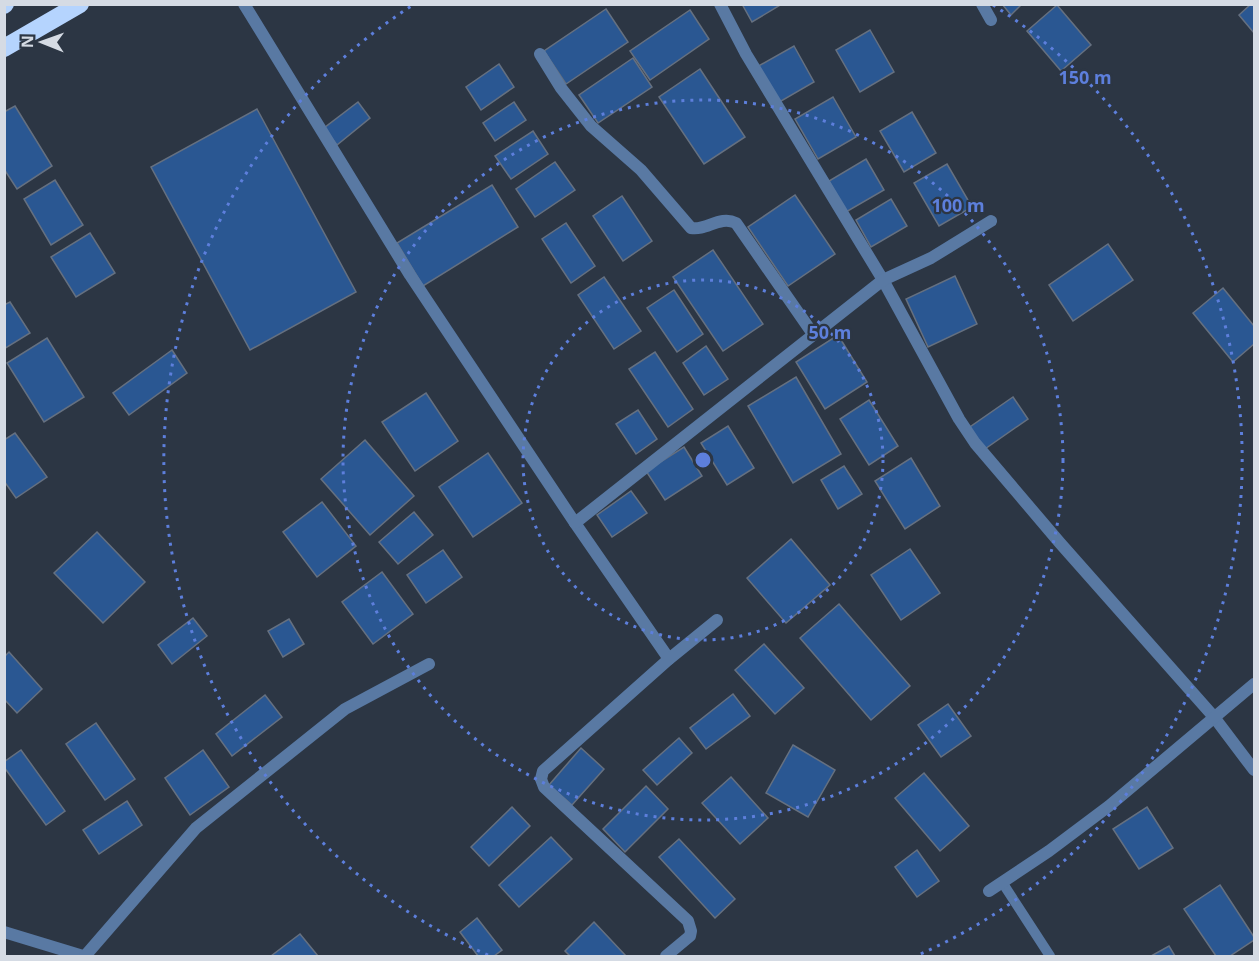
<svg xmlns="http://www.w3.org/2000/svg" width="1259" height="961" font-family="'Noto Sans',sans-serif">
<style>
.building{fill:#2a5792;stroke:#657080;stroke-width:1.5}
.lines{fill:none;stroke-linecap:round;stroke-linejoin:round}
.lane{stroke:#5979a3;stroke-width:10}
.street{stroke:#5979a3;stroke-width:12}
.highway{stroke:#b5d4fe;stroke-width:18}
.ring{fill:none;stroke:#5d7fdc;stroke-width:3;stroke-dasharray:3 6}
.centre{fill:#5d7fdc;stroke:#2c3644;stroke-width:3}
.ring-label{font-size:18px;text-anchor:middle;font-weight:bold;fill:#5d7fdc;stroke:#2c3644;stroke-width:4.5;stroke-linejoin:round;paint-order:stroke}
</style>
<rect width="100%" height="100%" fill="#2c3644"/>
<!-- building -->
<g class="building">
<polygon points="742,4 782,4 752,22"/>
<polygon points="1002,4 1022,4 1011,15"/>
<polygon points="1251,4 1254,4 1254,33 1239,15"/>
<polygon points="1057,5 1091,45 1061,71 1027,31"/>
<polygon points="606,9 628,42 566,84 544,51"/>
<polygon points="690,10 709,39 650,80 630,51"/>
<polygon points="870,30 894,72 860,92 836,50"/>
<polygon points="794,46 814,82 776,104 755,68"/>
<polygon points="633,58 652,87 598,123 579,95"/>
<polygon points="499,64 514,87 481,110 466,87"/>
<polygon points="700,69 745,137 704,164 659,97"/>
<polygon points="833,97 856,137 818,159 795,119"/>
<polygon points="358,102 370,118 337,145 324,128"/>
<polygon points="514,102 526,120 495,141 483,123"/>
<polygon points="15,106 52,166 17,189 4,169 4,112"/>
<polygon points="257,109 356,292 250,350 151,167"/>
<polygon points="912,112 936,153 904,172 880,131"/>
<polygon points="533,131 548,154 511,179 495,156"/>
<polygon points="866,159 884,190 846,212 829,181"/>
<polygon points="555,162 575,190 535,217 516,189"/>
<polygon points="947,164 972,207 939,226 914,183"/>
<polygon points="55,180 83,225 51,245 24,199"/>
<polygon points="492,185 518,227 423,286 397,243"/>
<polygon points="795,195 835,254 788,286 748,227"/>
<polygon points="622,196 652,241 623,261 593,216"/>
<polygon points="891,199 907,226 871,247 856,220"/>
<polygon points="566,223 595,266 571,283 542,239"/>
<polygon points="90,233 115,273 76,297 51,257"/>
<polygon points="1108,244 1133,280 1073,321 1049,285"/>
<polygon points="713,250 763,324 723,351 673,277"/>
<polygon points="955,276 977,324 928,347 906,299"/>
<polygon points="604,277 641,331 614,349 578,295"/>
<polygon points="1223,288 1254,326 1254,344 1233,362 1193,313"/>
<polygon points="674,290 703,334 677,352 647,308"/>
<polygon points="10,302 30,333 4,349 4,305"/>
<polygon points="838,335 867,382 825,409 796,362"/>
<polygon points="47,338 84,397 44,422 7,363"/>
<polygon points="706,346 728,379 704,395 683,363"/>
<polygon points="172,350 187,373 129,415 113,393"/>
<polygon points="655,352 693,409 668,427 629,369"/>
<polygon points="796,377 841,454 793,483 748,406"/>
<polygon points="426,393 458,441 415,471 382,422"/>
<polygon points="1013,397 1028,419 982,451 967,429"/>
<polygon points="869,400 898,446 869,465 840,419"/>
<polygon points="638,410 657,439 636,454 616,424"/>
<polygon points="728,426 754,468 727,485 701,443"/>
<polygon points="15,433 47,477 16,498 4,481 4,440"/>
<polygon points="365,440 414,496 370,535 321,479"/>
<polygon points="684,447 702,476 665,500 646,471"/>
<polygon points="488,453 522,503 473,537 439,487"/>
<polygon points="911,458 940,506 905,529 875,481"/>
<polygon points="844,466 862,494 838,509 821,480"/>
<polygon points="631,491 647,513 612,537 597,515"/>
<polygon points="322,502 356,546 317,577 283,532"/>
<polygon points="414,512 433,535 398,564 379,542"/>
<polygon points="97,532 145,582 103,623 54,573"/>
<polygon points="791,539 830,585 786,623 747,578"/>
<polygon points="910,549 940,593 901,620 871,575"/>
<polygon points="443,550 462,577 426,603 407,575"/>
<polygon points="382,572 413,614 373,644 342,602"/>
<polygon points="839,604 910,686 871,720 800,638"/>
<polygon points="193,618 207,636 172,664 158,645"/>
<polygon points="289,619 304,644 283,657 268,631"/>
<polygon points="764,644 804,688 775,714 735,670"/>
<polygon points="9,652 42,689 17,713 4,699 4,657"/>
<polygon points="733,694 750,716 706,749 690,728"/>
<polygon points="265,695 282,717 232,756 216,734"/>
<polygon points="948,704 971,736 941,757 918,725"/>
<polygon points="96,723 135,779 105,800 66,744"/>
<polygon points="679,738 692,753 657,785 643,770"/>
<polygon points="793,745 835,770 808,817 766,793"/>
<polygon points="581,748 604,769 572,805 549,785"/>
<polygon points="21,750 65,811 46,825 4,767 4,762"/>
<polygon points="203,750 229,787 190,815 165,778"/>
<polygon points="924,773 969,826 940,851 895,798"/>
<polygon points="731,777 768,818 740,844 702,803"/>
<polygon points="646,786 668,809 625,852 603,829"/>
<polygon points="127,801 142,825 99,854 83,830"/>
<polygon points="512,807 530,826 489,866 471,847"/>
<polygon points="1147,807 1173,848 1139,869 1113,829"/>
<polygon points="551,837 572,859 519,907 499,885"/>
<polygon points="679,839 735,899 715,918 659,857"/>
<polygon points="917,850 939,881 917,897 895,867"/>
<polygon points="1220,885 1254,937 1254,940 1230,956 1216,956 1184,909"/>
<polygon points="477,918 502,950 494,956 478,956 460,932"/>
<polygon points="594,922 626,956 570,956 565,951"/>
<polygon points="300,934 318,956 271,956"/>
<polygon points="1169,946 1175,956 1151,956"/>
</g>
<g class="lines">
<!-- lane -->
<polyline class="lane" points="1002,882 1050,956"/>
<!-- street -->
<g class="street">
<polyline points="244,4 410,275 575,523 669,659"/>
<polyline points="720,4 746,54 883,280 959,419 975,443 1060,543 1214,717 1254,770"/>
<polyline points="982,4 991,20"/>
<path d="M 540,54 L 561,88 L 591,126 L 641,170 L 691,228 C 706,231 720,215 736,223 L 813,334"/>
<polyline points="575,523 883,280 931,258 991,221"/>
<polyline points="989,891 1049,851 1109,806 1254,684"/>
<polyline points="4,932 83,956"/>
<polyline points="85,956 196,828 345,709 429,664"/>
<polyline points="666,956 690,936 691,931 688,921 544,787 541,779 543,771 669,659 717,620"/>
</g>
<!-- highway -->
<g class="highway">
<polyline points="4,5 5,4"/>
<polyline points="4,48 80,4"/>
</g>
</g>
<!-- distance rings -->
<g class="ring">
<circle cx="703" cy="460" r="180"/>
<circle cx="703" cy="460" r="360"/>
<path d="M488 955A540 540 0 0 1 413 5M993 5A540 540 0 0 1 918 955"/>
</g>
<circle cx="703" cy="460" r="9" class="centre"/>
<g class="ring-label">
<text x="1085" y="84">150 m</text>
<text x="958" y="212">100 m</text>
<text x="830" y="339">50 m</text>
</g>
<!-- border -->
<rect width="1259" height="961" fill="none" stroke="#d5dbe4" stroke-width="12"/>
<!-- north arrow -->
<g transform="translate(42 42) rotate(271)" stroke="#2c3644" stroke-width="4.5" paint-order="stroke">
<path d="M0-4.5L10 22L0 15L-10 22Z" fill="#d5dbe4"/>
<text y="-9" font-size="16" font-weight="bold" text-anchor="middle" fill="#d5dbe4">N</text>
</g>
</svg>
